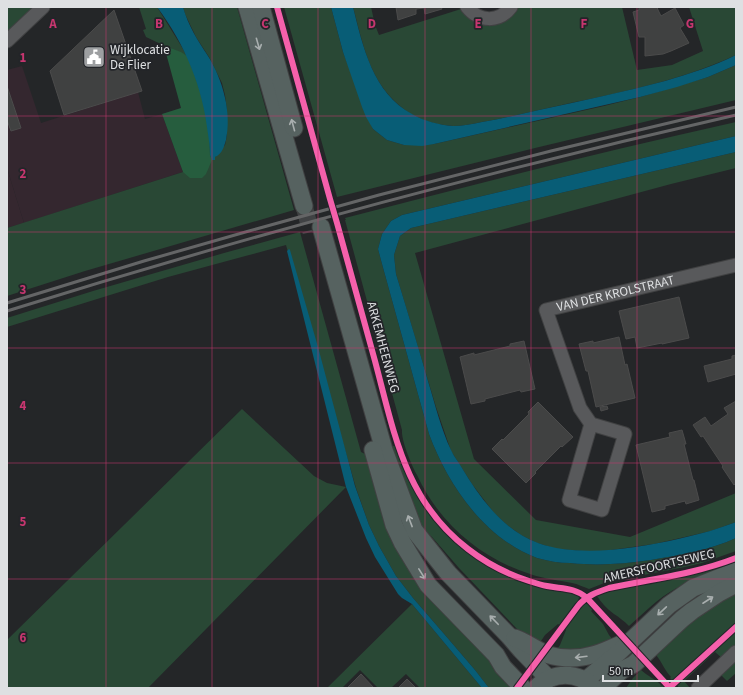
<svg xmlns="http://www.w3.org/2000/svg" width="743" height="695" font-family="'Source Sans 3',sans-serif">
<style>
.commercial{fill:#35272f}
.industrial{fill:#34272f}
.green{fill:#294835}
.forest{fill:#265d3e}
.water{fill:#085d76}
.building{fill:#404141;stroke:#4b4b4b}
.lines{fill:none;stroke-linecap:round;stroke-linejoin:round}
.major-tunnel{stroke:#404244;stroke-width:17;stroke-dasharray:17 8;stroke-linecap:butt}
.minor-casing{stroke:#404142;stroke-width:15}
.major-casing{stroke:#404142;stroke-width:19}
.minor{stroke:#58595b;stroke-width:13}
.major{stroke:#566260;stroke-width:17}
.rail{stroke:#646566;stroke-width:3}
.cycleway-casing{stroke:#232529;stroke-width:8}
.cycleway{stroke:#f560ab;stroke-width:6}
.oneway{stroke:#a8aeae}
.grid{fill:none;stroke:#c6366f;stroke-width:1;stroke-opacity:0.55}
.labels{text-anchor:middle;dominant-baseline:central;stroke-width:3.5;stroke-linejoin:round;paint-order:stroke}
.poi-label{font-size:13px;fill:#dee0e2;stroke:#232529;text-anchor:start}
.street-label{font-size:13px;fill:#dee0e2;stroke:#232529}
.grid-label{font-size:13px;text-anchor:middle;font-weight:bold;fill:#c6366f;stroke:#232529;stroke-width:3.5;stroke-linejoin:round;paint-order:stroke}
</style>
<rect width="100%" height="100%" fill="#242628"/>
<!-- commercial -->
<polygon class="commercial" points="7,168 24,223 7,228"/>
<!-- industrial -->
<polygon class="industrial" points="22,66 41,123 138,92 145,119 162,114 183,172 24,223 7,168 7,70"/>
<!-- green -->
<g class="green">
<polygon points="7,7 34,7 13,27 7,32"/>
<path d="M 139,7 L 157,7 L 180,44 L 187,56 C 174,49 160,44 146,37 L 143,30 L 146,29 Z"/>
<polygon points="183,7 237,7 294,210 85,271 7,296 7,228 183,172 210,152 215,157 225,145 227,135 227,111 225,95 222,83 209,57 196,37 185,14"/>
<polygon points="284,7 331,7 343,52 373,129 387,140 404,145 434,144 604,106 640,97 708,77 736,65 736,100 535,148 337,197"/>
<path d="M 353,7 L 371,7 L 375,25 L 379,35 L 461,9 L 511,15 L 517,7 L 622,7 L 637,70 L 672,65 L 703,51 L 689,7 L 736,7 L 736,55 C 674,84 605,95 539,110 C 520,114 501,119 482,122 C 473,124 462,126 453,126 C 434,125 413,118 400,106 C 369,80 363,44 353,7 Z"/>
<path d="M 736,122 L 736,136 L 402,215 L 391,221 L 382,234 L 378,249 L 382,264 L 429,434 C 448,485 484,538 537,558 C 548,561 559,563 570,563 C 598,566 623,564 651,560 C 680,555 710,550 736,538 L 736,551 L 702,563 L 685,567 L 607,582 L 589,589 C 583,587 578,584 572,583 C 558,580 544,579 530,574 C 480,558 439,523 417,475 C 412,466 401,440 402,430 L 345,220 L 346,220 L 345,218 C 475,184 605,151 736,122 Z"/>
<polygon points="736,152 736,168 671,184 415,253 474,459 536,520 630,537 736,493 736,522 711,531 654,544 604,551 582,551 557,549 537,543 521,535 507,525 494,513 472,484 451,451 436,407 396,274 394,255 400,236 411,228"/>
<polygon points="300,232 361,452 367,455 388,518 514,688 489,688 475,670 445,635 413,598 396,576 379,546 369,525 356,488 286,245 168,277 7,327 7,318 93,291 224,253"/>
<polygon points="242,409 314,476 327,483 346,487 148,688 7,688 7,640"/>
<path d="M 395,445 C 402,464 409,483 420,501 C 444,540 485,571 529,584 C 535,586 541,587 547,589 C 553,590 572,591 577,594 C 578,595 578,596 579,597 L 578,601 L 561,626 L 558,624 L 545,635 L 539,644 L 518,630 L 459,568 L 432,537 L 418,524 L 390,448 Z"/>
<path d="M 736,560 L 736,566 C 716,573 694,578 675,589 C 658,598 644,613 629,626 C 624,621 620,618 614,614 C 607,609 601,602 597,596 C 615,588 636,586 655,582 C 683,577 709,570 736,560 Z"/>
<path d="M 736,588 L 736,623 L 673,681 L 670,678 L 671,677 C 665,671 662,662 656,655 L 698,615 Z"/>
<polygon points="412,604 482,688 420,688 406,674 391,688 378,688 360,670 342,688 327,688"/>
<polygon points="585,604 588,604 593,609 591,611 603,624 609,635 613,640 595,649 556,651 560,645 566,630 565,629 581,607"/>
<polygon points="736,631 736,646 722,658 715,652 684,681 690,688 679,688 677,685"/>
<polygon points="736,661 736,673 727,681 721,675"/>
<path d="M 641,670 C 647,676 656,679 662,686 L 663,685 L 665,688 L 626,688 L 633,678 Z"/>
</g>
<!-- forest -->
<path class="forest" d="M 164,46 C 171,48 181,51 187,56 C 189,59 190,64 192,68 C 202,93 211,128 210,155 L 212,160 L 206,174 L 202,178 L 190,178 L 183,172 L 162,114 L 181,108 Z"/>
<!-- water -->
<g class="water">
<path d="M 157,7 L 183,7 C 188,25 198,41 208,56 C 223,80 232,113 226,140 C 224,147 222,154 215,157 L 215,160 L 212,160 L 210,155 C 210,148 209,141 208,134 C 203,88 185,44 157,7 Z"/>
<path d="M 331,7 L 353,7 C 363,47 373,93 412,114 C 424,121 439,125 453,126 C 462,126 473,124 482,122 C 501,119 520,114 539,110 C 581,101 623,92 665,81 C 689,74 714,66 736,55 L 736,65 L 708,77 L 677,87 L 640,97 L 434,144 L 422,146 L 404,145 L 387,140 L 373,129 L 366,117 L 362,107 L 343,52 Z"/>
<path d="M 736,136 L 736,152 L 411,228 L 400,236 L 394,255 L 396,274 C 407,310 418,346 428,381 C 435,404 441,429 451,450 C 454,457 459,462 462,468 C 480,498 504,531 538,543 C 580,558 636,548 678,539 C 689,536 700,534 710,531 C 719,528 728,525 736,522 L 736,538 C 710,550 680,555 651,560 C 623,564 598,566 570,563 C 559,563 548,561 537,558 C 484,538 448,485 429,434 L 382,264 L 378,249 L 382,234 L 391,221 L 402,215 Z"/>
<polygon points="289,249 290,250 318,347 355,486 369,525 379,546 396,576 413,598 445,635 475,670 489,688 482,688 412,604 402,598 398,594 375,557 366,538 346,487 287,251"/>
</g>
<!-- building -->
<g class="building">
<polygon points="396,7 441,7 442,9 425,14 424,8 416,9 416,14 398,20"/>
<polygon points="639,7 657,7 658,10 661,16 675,8 684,25 680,28 689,43 671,51 663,54 645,56 645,37 639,37 633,12 639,10"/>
<polygon points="114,10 142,91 64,115 50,71"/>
<polygon points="7,86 21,128 11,131 7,120"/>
<polygon points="679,297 689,338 662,344 662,343 637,348 635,337 626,339 619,311"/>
<polygon points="619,337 625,365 627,364 635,398 596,407 588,371 586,371 579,344 593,341 593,343"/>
<polygon points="524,341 535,389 521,392 520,390 485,399 485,401 471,404 460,357 474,353 474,355 510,346 510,344"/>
<polygon points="736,355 736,375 736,374 708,382 704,366 732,359 732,356"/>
<polygon points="736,401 736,483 734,485 722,467 723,466 703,436 701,437 693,425 705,417 711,426 728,414 724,408"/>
<polygon points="538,402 573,437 562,447 561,446 535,472 536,473 526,483 492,449 502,439 503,440 529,414 528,412"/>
<polygon points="607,406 608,409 601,411 600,407"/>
<polygon points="682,430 686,444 684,444 693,480 694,480 699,500 686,504 685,501 665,506 665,509 652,512 636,445 670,437 669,433"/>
<polygon points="361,674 374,688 347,688"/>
<polygon points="407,679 416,688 398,688"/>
</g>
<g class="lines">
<!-- major-tunnel -->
<polyline class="major-tunnel" points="304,206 311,232"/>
<!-- minor casing -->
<g class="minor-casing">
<g id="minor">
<path d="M 467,7 C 479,22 499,23 511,7"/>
<polyline points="7,41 43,7"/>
<path id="s1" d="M 591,424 L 569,500 L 602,510 L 625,434 L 591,424 L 580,408 L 546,310 L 736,265"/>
<polyline points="698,688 736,652"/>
</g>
</g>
<!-- major casing -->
<g class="major-casing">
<g id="major">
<polyline points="247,7 304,206"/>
<polyline points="261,7 294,128"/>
<polyline points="321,227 384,450 414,530 448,573 509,636 521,650 549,679"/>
<polyline points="373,450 394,525 402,542 428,585 496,655 503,667 523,688"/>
<path d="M 515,638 C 527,642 537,651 549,655 C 562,659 579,659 592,655 C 603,653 612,647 622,644"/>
<polyline points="586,680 618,653 669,605 693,588 736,571"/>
<path d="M 536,688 C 553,671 578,671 594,688"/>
<polyline points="605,688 610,681 622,670 634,664 682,619 692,611 719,593 736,584"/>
</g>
</g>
<!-- minor -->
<use href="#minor" class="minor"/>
<!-- major -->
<use href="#major" class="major"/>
<!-- rail -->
<g class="rail">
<polyline points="7,303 144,261 249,231 379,195 551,151 736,107"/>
<path d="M 7,311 C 247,236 490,171 736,115"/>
</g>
<!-- cycleway casing -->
<g class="cycleway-casing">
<g id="cycleway">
<path d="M 277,7 L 330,199 L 337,223 C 350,269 362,315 375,361 C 394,432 405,501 468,549 C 486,563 507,574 529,581 C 535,583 541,585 547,586 C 562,589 574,587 587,598 L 670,688"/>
<path d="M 517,688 L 578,606 C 586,596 597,592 609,588 C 652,579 695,574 736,558"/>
<polyline points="669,688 736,627"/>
</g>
</g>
<!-- cycleway -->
<use href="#cycleway" class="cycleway"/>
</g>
<!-- one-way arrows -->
<defs><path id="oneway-shaft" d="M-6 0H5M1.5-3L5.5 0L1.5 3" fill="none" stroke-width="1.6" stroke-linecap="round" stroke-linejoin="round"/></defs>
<g class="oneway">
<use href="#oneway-shaft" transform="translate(258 44) rotate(74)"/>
<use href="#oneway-shaft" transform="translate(293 125) rotate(-105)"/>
<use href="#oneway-shaft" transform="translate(410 521) rotate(-111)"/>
<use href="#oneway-shaft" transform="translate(422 574) rotate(58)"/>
<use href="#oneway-shaft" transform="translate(708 600) rotate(-33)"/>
<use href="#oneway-shaft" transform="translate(662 611) rotate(137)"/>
<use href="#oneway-shaft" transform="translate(494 620) rotate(-134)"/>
<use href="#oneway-shaft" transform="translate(581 657) rotate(173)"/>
</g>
<!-- grid -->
<path class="grid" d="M 106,7 L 106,688M 212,7 L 212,688M 318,7 L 318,688M 425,7 L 425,688M 531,7 L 531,688M 637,7 L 637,688M 7,116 L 736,116M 7,232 L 736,232M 7,348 L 736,348M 7,463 L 736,463M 7,579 L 736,579"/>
<!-- icons -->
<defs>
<g id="civic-square" transform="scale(1.15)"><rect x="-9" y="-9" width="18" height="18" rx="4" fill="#9d9fa1" stroke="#232529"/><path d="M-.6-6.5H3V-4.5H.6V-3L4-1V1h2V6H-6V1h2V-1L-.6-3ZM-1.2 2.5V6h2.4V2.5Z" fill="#fff"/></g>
</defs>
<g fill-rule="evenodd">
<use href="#civic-square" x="94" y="57"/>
</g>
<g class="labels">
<!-- poi labels -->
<g class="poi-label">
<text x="110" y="50">Wijklocatie<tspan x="110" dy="15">De Flier</tspan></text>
</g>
<!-- street labels -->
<g class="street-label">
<text stroke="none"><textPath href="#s1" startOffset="423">VAN DER KROLSTRAAT</textPath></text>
<text transform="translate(383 347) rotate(75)">ARKEMHEENWEG</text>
<text transform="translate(659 566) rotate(-13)">AMERSFOORTSEWEG</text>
</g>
</g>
<g class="grid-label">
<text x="53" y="28">A</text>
<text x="159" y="28">B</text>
<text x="265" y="28">C</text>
<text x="372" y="28">D</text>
<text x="478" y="28">E</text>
<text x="584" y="28">F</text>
<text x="690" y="28">G</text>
<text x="23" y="62">1</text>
<text x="23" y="178">2</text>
<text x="23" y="294">3</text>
<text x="23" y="410">4</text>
<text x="23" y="526">5</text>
<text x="23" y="642">6</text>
</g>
<!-- border -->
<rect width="743" height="695" fill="none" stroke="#dee0e2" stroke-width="16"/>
<!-- scale -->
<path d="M603 675v6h95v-6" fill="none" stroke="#dee0e2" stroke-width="2"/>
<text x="609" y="675" font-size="12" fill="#dee0e2" stroke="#232529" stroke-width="3" paint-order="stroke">50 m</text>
</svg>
